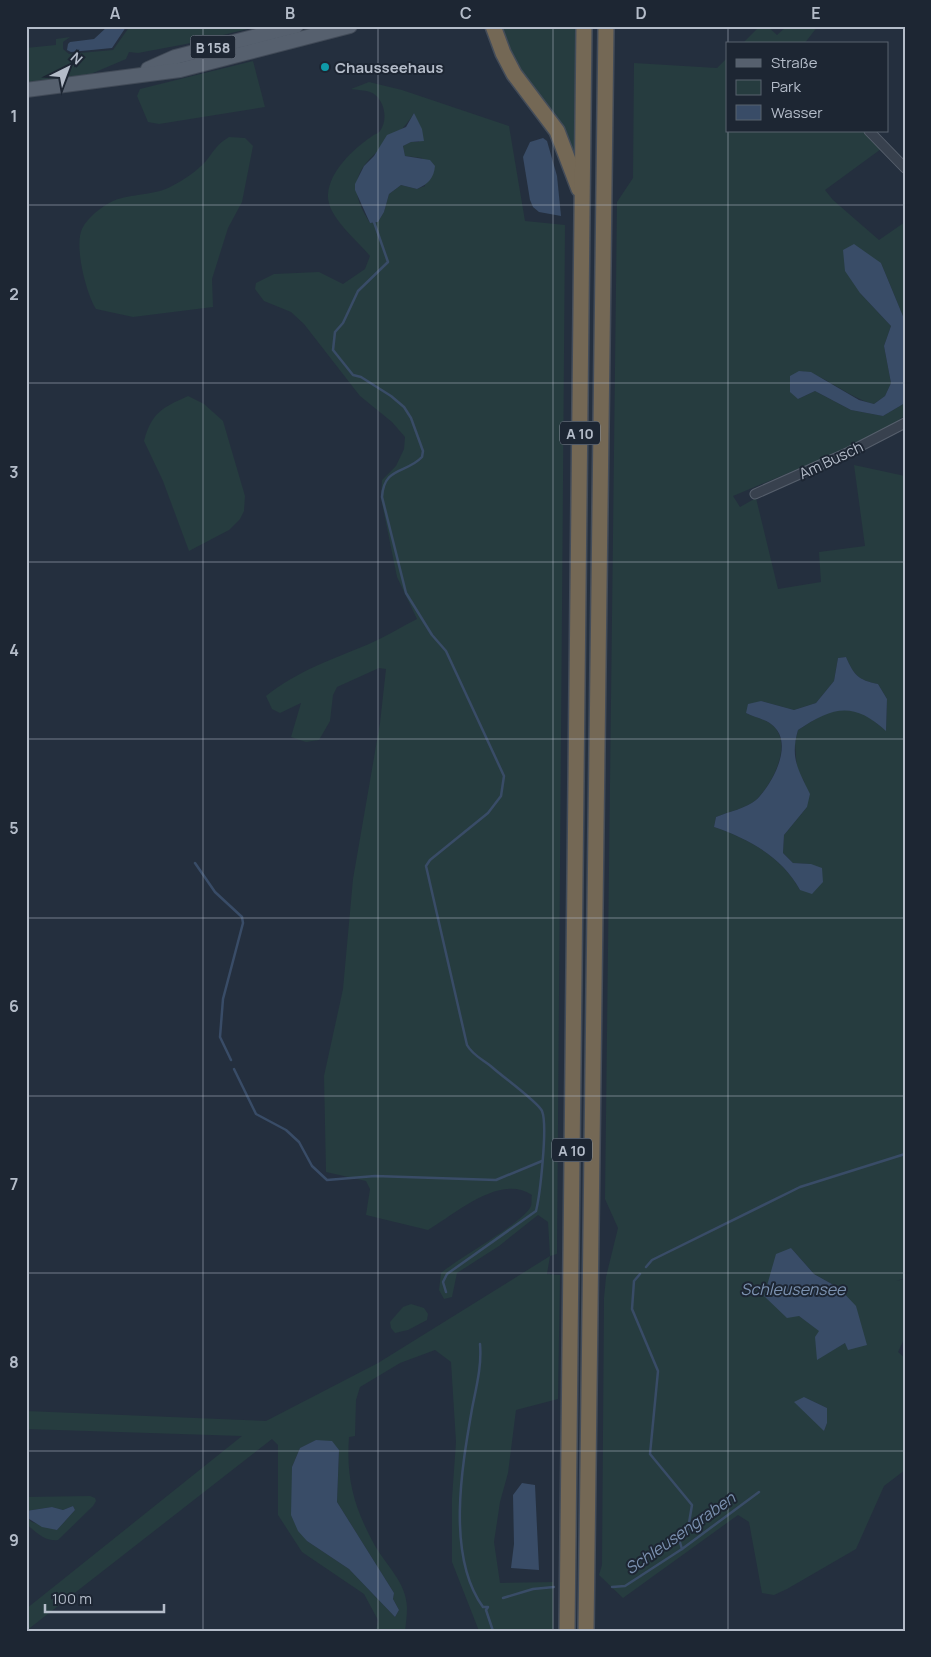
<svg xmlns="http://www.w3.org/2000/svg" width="931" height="1657" font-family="Manrope,sans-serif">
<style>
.green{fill:#263c3f;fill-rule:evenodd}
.water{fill:#394c67}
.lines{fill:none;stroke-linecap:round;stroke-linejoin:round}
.stream{stroke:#394c67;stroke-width:2.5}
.minor-casing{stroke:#565f6c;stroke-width:11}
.primary-casing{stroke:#414a57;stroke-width:16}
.motorway-casing{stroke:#434c59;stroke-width:18}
.minor{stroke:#38414e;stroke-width:9}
.primary{stroke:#56606e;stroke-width:14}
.motorway{stroke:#746855;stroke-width:15}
.grid{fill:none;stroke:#b4bcc9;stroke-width:1;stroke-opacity:0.55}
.culture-dot{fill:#0f9aa8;stroke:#1d2633;stroke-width:2}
.labels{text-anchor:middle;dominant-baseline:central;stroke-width:4;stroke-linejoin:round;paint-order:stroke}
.shield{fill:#1d2633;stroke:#878f9c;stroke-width:1}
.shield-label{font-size:14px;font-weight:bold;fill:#b4bcc9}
.poi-label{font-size:15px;font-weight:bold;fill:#b4bcc9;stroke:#1d2633;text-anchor:start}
.street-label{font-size:15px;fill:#b4bcc9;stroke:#1d2633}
.water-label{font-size:16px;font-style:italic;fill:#7c92b1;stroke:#1d2633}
.neatline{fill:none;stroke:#b4bcc9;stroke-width:2}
.grid-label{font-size:16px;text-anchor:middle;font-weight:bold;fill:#b4bcc9}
</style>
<rect width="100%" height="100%" fill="#242f3e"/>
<!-- green -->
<g class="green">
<polygon points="130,26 260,26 186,44 138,53 129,52 126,59 79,79 26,85 26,48 56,45 56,39 70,37 63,42 63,49 69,54 113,50"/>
<polygon points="497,26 576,26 574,164 527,86"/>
<polygon points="760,26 767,26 777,35 787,26 818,26 804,44 742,44"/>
<path d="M 727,58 L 727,131 L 864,131 L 881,149 L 825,190 L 833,200 L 879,240 L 905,222 L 905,321 L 881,263 L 860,293 L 891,326 L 884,346 L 891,383 L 885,396 L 874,404 C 848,398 822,372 799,371 L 798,399 L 815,391 L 851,410 L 883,416 L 905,403 L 905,415 L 882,434 L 733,496 L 740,507 L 756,498 L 778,589 L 821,582 L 819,552 L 865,546 L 854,465 L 905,476 L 905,1278 L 896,1281 L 905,1279 L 905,1337 L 898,1352 L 905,1358 L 905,1470 L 884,1486 L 856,1549 L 787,1589 L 774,1595 L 762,1593 L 749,1522 L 738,1515 L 623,1598 L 599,1575 L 602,1565 L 604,1298 L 606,1277 L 618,1228 L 605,1199 L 617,202 L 633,178 L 634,63 L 717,68 ZM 846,657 C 854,675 858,680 878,684 L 887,699 L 886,730 C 878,725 870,716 860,712 C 838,703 817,718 798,730 L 795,743 L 797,771 L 804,781 L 807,807 L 784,835 L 783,853 L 793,863 L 811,864 L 800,890 C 782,857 749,839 714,827 L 716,817 C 728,812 747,808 756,800 C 772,785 795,742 771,724 C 765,719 754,717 746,713 L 761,701 L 794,710 L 816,703 L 834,681 L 838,658 ZM 791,1248 L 814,1274 L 839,1288 L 845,1343 L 817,1359 L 820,1331 L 799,1316 ZM 804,1397 L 827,1408 L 827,1423 L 824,1431 Z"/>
<polygon points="253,61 265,107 159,124 148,122 137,96 140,89"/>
<path d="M 369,82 L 402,90 L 509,126 L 525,221 L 565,225 L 557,1254 L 550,1256 L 547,1274 L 560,1275 L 558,1399 L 516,1410 L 508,1473 L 500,1502 L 494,1542 L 500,1583 L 553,1582 L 553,1631 L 479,1631 L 452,1562 L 452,1498 L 456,1442 L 451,1362 L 435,1350 L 400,1363 L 360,1387 L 356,1400 L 355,1436 L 349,1437 C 346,1479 354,1507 374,1544 C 385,1564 407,1583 407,1608 C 407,1615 406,1623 405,1631 L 376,1631 L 378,1620 L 364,1594 L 302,1552 L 278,1515 L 278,1445 L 272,1439 L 26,1631 L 26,1609 L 242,1436 L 26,1429 L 26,1411 L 266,1421 L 378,1363 L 550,1256 L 548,1222 L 538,1215 L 499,1246 L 457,1273 L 452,1297 L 444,1299 L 439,1290 L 441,1273 C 458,1258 526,1221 531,1206 C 532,1203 531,1198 532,1195 C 500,1173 454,1215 428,1230 L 366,1215 L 370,1189 L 366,1181 L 326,1172 L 324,1076 L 343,989 L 353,879 L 380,723 L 386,669 L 379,668 L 337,687 L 333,695 L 330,721 L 319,740 L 306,742 L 291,737 L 301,703 L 280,713 L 272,709 L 266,696 C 297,671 333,659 369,644 C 385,637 401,627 417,619 L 397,577 L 381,498 L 382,480 L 396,466 L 404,449 L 405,437 L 392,422 L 360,396 L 304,324 L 291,312 L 264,301 L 255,289 L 256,283 L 274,274 L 319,272 L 343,284 L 365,269 L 370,256 C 357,240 326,216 328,194 C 330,171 353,149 371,137 C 374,134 378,134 380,131 C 389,119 384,97 370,92 C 364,90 356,90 351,89 ZM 414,113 L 419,142 L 411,142 L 403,146 L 405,156 L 422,158 L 425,186 L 417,189 L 401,185 L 389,194 L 384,212 L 378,222 L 370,223 C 330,162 390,155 414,113 ZM 316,1440 L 339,1450 L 337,1502 L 394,1593 L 393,1599 L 399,1610 L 395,1617 L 349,1569 L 307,1541 L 292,1487 L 292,1467 L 300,1448 Z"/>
<path d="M 229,137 L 245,138 L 253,146 L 242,202 L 228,228 L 212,279 L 213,307 L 133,317 L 96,309 C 86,293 74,246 82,229 C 87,218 102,206 113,201 C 132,193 154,196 172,186 C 184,180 197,171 206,161 C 214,151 217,144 229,137 Z"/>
<path d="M 188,396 L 204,404 L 223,421 L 245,496 L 244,511 L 240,519 L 229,530 L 189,551 L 163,481 L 144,441 C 152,412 162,408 188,396 Z"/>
<polygon points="411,1304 424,1308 428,1314 427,1320 408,1330 395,1333 391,1328 390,1322 403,1307"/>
<path d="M 90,1496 L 95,1498 L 96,1501 L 93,1506 L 58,1540 C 45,1542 36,1532 26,1524 L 26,1517 L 32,1522 L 57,1530 L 75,1510 L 73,1506 L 63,1510 L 52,1507 L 26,1511 L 26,1497 Z"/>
</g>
<!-- water -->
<g class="water">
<polygon points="107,27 126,27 112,48 71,52 67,50 68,44 70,42 94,39"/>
<path d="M 414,113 L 422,129 L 424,141 L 411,142 L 403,146 L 405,156 L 430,160 L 435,166 C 434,178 428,184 417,189 L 401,185 L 389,194 L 384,212 L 378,222 L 370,223 L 355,190 L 355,184 L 364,166 L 374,156 L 387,135 L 406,127 Z"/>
<polygon points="543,138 547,141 557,176 561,216 539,212 533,207 530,200 523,157 530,142"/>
<polygon points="854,244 881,263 905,321 905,403 883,416 851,410 815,391 798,399 790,392 790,376 799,371 811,372 859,400 874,404 885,396 891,383 884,346 891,326 860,293 845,271 843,250"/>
<path d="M 846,657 C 854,675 858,680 878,684 L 887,699 L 886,731 C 853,701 833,707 798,730 C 790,758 798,769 810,794 L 807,807 L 784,835 L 783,853 L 793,863 L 811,864 L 822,868 L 823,882 L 812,894 L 800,890 C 782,857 749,839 714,827 L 716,817 C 728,812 747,808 756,800 C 772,785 796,742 771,724 C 764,719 754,717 746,713 L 748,704 L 761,701 L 794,710 L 816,703 L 834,681 L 838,658 Z"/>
<polygon points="791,1248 814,1274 839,1288 856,1306 867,1345 848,1350 845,1343 817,1360 815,1337 819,1331 799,1316 787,1318 764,1296 776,1254"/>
<polygon points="804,1397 827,1408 827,1423 824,1431 794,1402"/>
<polygon points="316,1440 332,1441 339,1450 337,1502 394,1593 393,1599 399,1610 395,1617 349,1569 307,1541 298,1531 291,1515 292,1467 300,1448"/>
<polygon points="522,1483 535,1485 539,1570 511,1568 514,1544 513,1495"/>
<polygon points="73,1506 75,1510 57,1530 42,1527 26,1517 26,1511 52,1507 63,1510"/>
</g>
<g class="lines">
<!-- stream -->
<g class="stream">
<path d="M 374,222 L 388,262 L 358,291 L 343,323 L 335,332 L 333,350 L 353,375 L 361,377 L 391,396 L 404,407 L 411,418 L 423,451 L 422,457 C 406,474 384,466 382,497 L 406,593 L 432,635 L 446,651 L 504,776 L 501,796 L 488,813 L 430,860 L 426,866 L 467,1045 C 473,1056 484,1060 493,1068 C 503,1077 538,1102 542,1111 C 548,1125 540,1195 536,1211 L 447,1274 L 443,1282 L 446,1292"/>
<polyline points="195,863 215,892 242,917 243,923 223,999 220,1037 231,1060"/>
<polyline points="234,1069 256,1114 286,1130 299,1142 312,1166 327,1180 375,1176 496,1180 542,1161"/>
<polyline points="646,1267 652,1260 800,1187 905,1154"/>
<polyline points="640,1274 634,1281 632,1309 658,1371 650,1454 692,1505 688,1529 679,1539 682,1549"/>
<path d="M 480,1344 C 482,1366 476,1388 472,1409 C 462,1466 446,1556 483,1607 L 488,1607 L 486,1610 L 493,1631"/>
<polyline points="612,1587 625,1586 682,1549 759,1492"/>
<polyline points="503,1598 533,1589 554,1587"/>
</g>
<!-- minor casing -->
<g class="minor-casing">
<g id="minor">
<polyline points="869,131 905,168"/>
<polyline points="755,494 849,452 905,423"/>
</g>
</g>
<!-- primary casing -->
<g class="primary-casing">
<g id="primary">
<polyline points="148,69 175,57 296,26"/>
<polyline points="26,90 180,70 350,26"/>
</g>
</g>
<!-- motorway casing -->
<g class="motorway-casing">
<g id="motorway">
<polyline points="493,26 503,53 514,74 557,131 579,189"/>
<polyline points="567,1631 584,26"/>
<polyline points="586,1631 606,26"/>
</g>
</g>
<!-- minor -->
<use href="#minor" class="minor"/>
<!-- primary -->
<use href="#primary" class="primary"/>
<!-- motorway -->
<use href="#motorway" class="motorway"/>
</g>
<!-- grid -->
<path class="grid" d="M 203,26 L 203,1631M 378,26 L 378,1631M 553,26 L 553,1631M 728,26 L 728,44M 728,131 L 728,1631M 26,205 L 905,205M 26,383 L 905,383M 26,562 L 905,562M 26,739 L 905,739M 26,918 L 905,918M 26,1096 L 905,1096M 26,1273 L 905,1273M 26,1451 L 905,1451"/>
<!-- markers -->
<circle class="culture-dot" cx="325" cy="67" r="5"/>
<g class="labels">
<!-- shield labels -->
<g class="shield">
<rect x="190.5" y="35.5" width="45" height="23" rx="4"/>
<rect x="560" y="421.5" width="40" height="23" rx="4"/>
<rect x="552" y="1138.5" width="40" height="23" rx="4"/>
</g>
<g class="shield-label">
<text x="213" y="47">B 158</text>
<text x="580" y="433">A 10</text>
<text x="572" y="1150">A 10</text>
</g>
<!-- poi labels -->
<g class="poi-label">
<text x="335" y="67">Chausseehaus</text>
</g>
<!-- street labels -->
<g class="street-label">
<text transform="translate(831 460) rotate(-25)">Am Busch</text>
</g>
<!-- water labels -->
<g class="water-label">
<text x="793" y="1289">Schleusensee</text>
<text transform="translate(680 1533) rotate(-35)">Schleusengraben</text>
</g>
</g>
<!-- border -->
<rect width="931" height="1657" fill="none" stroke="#1d2633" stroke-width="55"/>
<!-- legend -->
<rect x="726" y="42" width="162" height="90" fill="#1d2633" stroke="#59626f"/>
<rect x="736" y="59" width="25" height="8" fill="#56606e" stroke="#59626f"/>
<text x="771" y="68" font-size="15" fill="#b4bcc9">Straße</text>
<rect x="736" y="80" width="25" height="15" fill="#263c3f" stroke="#59626f"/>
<text x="771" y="92" font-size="15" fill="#b4bcc9">Park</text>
<rect x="736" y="105" width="25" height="15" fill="#394c67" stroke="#59626f"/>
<text x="771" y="118" font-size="15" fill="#b4bcc9">Wasser</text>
<!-- north arrow -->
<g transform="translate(68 68) rotate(42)" stroke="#1d2633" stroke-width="4" paint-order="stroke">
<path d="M0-4L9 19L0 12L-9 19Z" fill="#b4bcc9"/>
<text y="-8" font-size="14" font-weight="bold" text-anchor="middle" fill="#b4bcc9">N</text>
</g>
<!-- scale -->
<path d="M45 1604v8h119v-8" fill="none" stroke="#b4bcc9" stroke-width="2.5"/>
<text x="52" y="1604" font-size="15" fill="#b4bcc9" stroke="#1d2633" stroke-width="4" paint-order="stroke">100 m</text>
<rect x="28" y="28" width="876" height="1602" class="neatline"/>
<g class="grid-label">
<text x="115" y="19">A</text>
<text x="290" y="19">B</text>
<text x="466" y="19">C</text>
<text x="641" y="19">D</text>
<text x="816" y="19">E</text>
<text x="14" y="122">1</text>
<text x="14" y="300">2</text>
<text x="14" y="478">3</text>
<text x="14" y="656">4</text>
<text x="14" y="834">5</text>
<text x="14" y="1012">6</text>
<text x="14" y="1190">7</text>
<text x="14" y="1368">8</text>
<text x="14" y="1546">9</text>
</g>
</svg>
